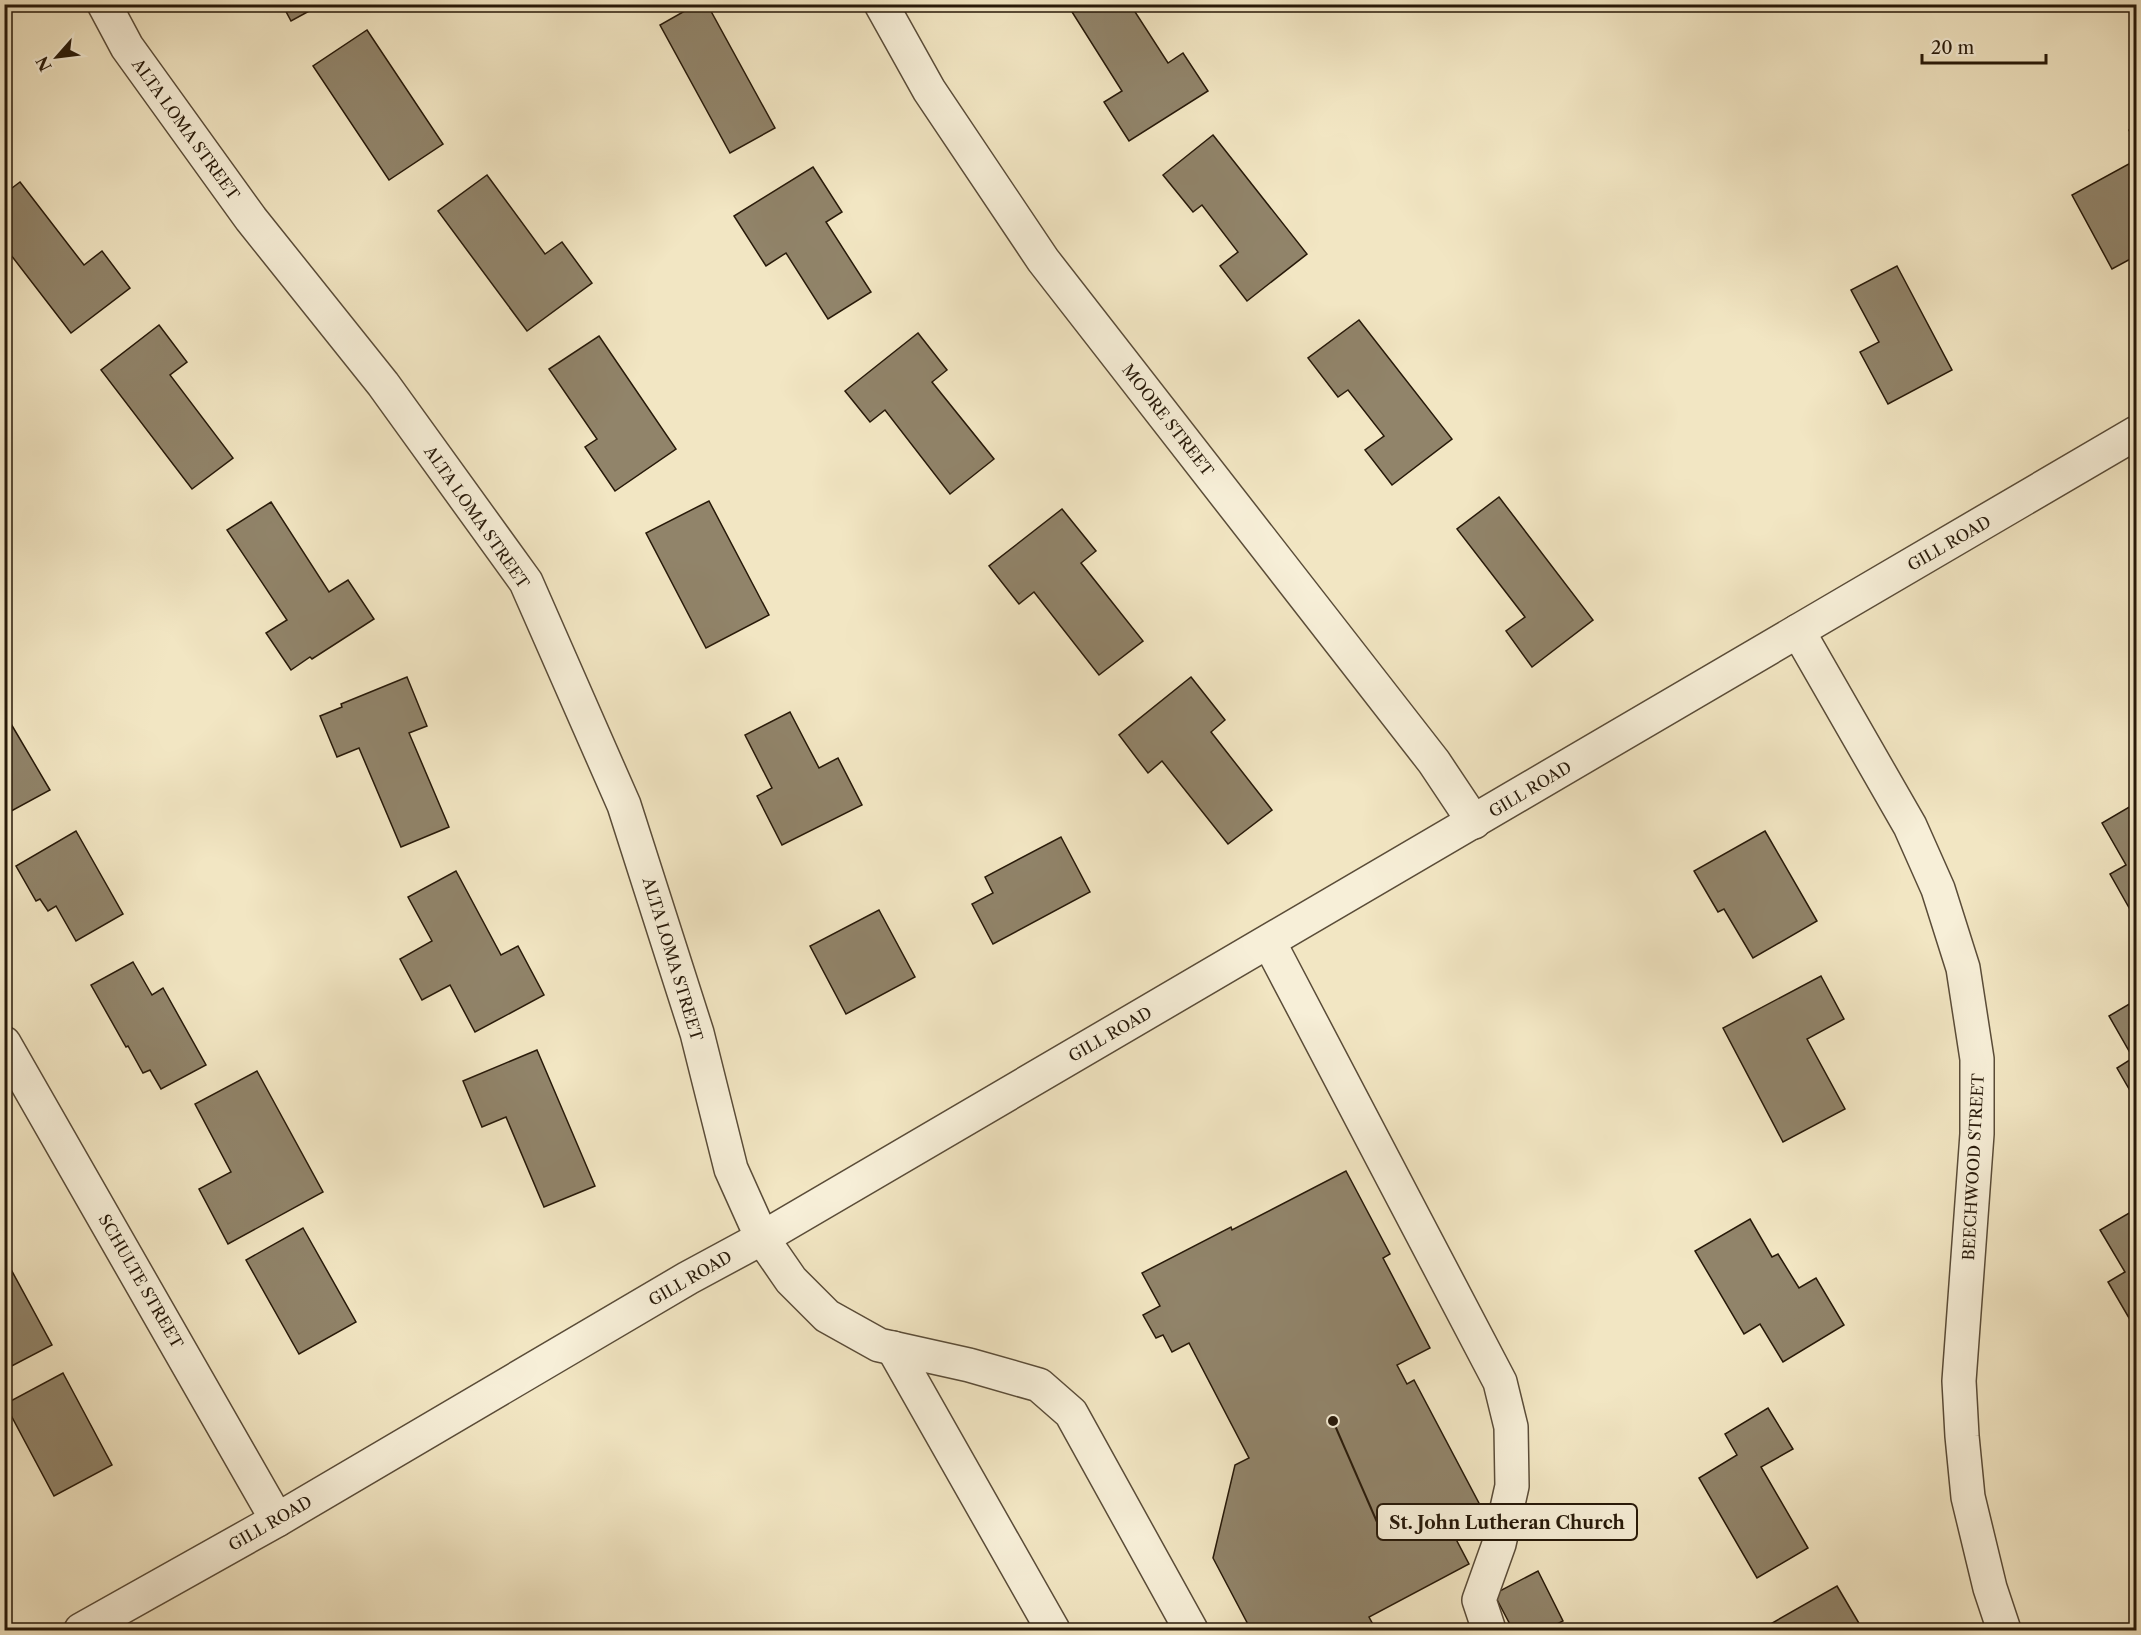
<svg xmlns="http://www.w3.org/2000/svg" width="2141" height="1635" font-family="'Libre Caslon Text',serif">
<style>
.building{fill:#91846a;stroke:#271909;stroke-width:1.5}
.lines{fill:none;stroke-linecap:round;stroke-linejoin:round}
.minor-casing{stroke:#5a4c38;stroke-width:36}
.minor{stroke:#f7efd8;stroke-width:33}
.labels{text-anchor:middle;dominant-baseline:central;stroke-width:4.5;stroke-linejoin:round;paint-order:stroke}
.street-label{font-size:16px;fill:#271909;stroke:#f7efd8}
.leader{fill:none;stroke:#271909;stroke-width:2}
.callout-dot{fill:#271909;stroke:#f7efd8;stroke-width:2}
.callout{fill:#f7efd8;stroke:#271909;stroke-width:2}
.callout-label{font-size:18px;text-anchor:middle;font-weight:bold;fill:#271909}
</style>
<rect width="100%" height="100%" fill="#f2e6c3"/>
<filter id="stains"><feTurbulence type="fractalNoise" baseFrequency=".00333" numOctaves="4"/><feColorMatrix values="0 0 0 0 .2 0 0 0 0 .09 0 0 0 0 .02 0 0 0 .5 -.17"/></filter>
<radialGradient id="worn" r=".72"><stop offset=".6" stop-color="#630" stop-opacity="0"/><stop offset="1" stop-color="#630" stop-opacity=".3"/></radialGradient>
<!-- building -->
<g class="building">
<polygon points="282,4 322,4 291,21"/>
<polygon points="697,4 707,4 775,128 730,153 660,25"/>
<polygon points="1067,4 1130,4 1168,63 1183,53 1208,91 1129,141 1104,102 1122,91"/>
<polygon points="367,30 443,144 389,180 313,66"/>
<polygon points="4,111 11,121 4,125"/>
<polygon points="2136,126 2136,145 2129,130"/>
<polygon points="1213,135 1307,254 1247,301 1220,266 1238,252 1202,205 1193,212 1163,175"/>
<polygon points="2136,160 2136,256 2112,269 2072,195"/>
<polygon points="813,167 842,212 826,222 871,292 828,319 786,253 766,266 734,216"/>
<polygon points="487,175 545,254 562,242 592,283 527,331 438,211"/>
<polygon points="20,182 84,265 102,251 130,288 71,333 4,246 4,194"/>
<polygon points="1897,266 1952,370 1888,404 1860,352 1879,342 1851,290"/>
<polygon points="1359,320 1452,439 1392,485 1365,450 1384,436 1348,390 1338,397 1308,358"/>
<polygon points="159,325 187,362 170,375 233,458 192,489 101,370"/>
<polygon points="918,333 947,370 932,382 994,459 950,494 885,410 870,422 845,391"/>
<polygon points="599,336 676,449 615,491 585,447 597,439 549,369"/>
<polygon points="1499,497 1593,620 1532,667 1506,631 1525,617 1457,529"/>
<polygon points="709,501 769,615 706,648 646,533"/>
<polygon points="271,502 329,592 348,580 374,619 312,659 310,657 291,670 266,633 287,620 227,530"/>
<polygon points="1062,509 1096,551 1081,563 1143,641 1099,675 1034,592 1019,604 989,566"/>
<polygon points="407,677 427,726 409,733 449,827 401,847 359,748 337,757 320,716 342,707 341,704"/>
<polygon points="1191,677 1225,720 1211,732 1272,810 1228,844 1162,761 1148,773 1119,735"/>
<polygon points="4,712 50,790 4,815"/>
<polygon points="790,712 819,768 838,758 862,805 782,845 757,796 772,788 745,735"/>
<polygon points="2136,803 2136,920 2110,874 2126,865 2102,823"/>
<polygon points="76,831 123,914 76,941 56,906 48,911 40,899 36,901 16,866"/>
<polygon points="1765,831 1817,921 1753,958 1724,909 1718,912 1694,871"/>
<polygon points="1061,837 1090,892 993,944 972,904 993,893 985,877"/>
<polygon points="456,871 501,955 518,946 544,995 475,1032 450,985 422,1000 400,959 432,941 408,897"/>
<polygon points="879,910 915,977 846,1014 810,946"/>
<polygon points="133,962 152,995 163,988 206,1065 161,1089 150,1070 143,1073 128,1046 126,1047 91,985"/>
<polygon points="1821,976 1844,1019 1807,1039 1845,1109 1783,1142 1723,1028"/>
<polygon points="2136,1000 2136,1101 2117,1068 2133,1058 2109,1016"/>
<polygon points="537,1050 595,1186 544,1207 506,1117 482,1127 463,1081"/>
<polygon points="257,1071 323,1192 228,1244 199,1189 231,1172 195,1104"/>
<polygon points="1346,1171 1390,1254 1383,1258 1430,1348 1397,1365 1407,1384 1414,1380 1481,1507 1448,1524 1469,1564 1369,1617 1376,1630 1251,1630 1213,1558 1235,1465 1249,1458 1189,1343 1172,1352 1163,1335 1156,1338 1143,1315 1160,1306 1142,1273 1231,1227 1232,1230"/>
<polygon points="2136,1209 2136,1330 2108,1282 2125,1272 2100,1230"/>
<polygon points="1750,1219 1772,1257 1778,1254 1799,1288 1816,1278 1844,1325 1783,1362 1760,1324 1744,1334 1695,1251"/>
<polygon points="303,1228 356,1322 299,1354 246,1260"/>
<polygon points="7,1262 52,1345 4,1370 4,1264"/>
<polygon points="63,1373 112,1465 54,1496 5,1404"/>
<polygon points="1768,1408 1793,1449 1761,1467 1808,1548 1757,1578 1699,1478 1737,1455 1725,1434"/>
<polygon points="1538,1571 1563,1621 1545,1630 1513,1630 1494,1594"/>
<polygon points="1837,1586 1863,1630 1770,1630 1767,1626"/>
</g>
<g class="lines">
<!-- minor casing -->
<g class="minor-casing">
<g id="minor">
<polyline points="104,4 127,47 251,219 383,384 526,582 624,805 697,1033 731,1169 762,1238 791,1280 827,1316 879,1345 969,1365 1039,1385 1071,1413 1191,1630"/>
<polyline points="881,4 929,90 1043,260 1434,762 1474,822"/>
<polyline points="1798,631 1910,826 1938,889 1963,968 1977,1059 1977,1134 1959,1381 1962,1436 1968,1497 1990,1588 2004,1630"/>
<polyline points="1269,942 1500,1382 1511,1427 1512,1486 1499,1544 1479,1600 1489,1630"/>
<polyline points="4,1043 277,1520"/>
<polyline points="893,1348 1053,1630"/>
<polyline points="81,1630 277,1520 688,1278 762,1238 2136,433"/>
</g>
</g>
<!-- minor -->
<use href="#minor" class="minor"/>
</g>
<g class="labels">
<!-- street labels -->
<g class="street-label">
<text transform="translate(186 129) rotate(54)">ALTA LOMA STREET</text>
<text transform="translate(1168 420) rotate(52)">MOORE STREET</text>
<text transform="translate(477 517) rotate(55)">ALTA LOMA STREET</text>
<text transform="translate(1949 543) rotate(-30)">GILL ROAD</text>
<text transform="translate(1530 789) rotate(-31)">GILL ROAD</text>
<text transform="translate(673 959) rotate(73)">ALTA LOMA STREET</text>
<text transform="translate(1110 1034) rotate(-30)">GILL ROAD</text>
<text transform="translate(1973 1167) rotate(-87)">BEECHWOOD STREET</text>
<text transform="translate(690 1278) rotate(-30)">GILL ROAD</text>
<text transform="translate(141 1281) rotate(60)">SCHULTE STREET</text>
<text transform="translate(270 1523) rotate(-30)">GILL ROAD</text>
</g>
</g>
<!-- callouts -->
<path class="leader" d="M1333 1421L1377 1522"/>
<circle class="callout-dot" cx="1333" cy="1421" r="6"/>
<rect class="callout" x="1377" y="1504" width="260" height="36" rx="6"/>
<g class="callout-label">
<text x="1507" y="1529">St. John Lutheran Church</text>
</g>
<!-- margin -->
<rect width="2141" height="1635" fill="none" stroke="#f2e6c3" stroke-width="24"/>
<rect x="6" y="6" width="2129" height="1623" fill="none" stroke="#271909" stroke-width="3"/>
<rect x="12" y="12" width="2117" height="1611" fill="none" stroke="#271909" stroke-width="1.5"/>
<!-- north arrow -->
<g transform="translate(57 57) rotate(242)" stroke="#f7efd8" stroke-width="4.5" paint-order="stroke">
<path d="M0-4.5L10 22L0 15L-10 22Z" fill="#271909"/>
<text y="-9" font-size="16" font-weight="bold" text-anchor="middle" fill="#271909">N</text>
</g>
<!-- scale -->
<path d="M1922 54v9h124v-9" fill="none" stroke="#271909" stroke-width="3"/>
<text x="1931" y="54" font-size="18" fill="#271909" stroke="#f7efd8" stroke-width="4.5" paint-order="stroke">20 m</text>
<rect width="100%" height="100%" filter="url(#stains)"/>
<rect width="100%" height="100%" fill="url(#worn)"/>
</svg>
